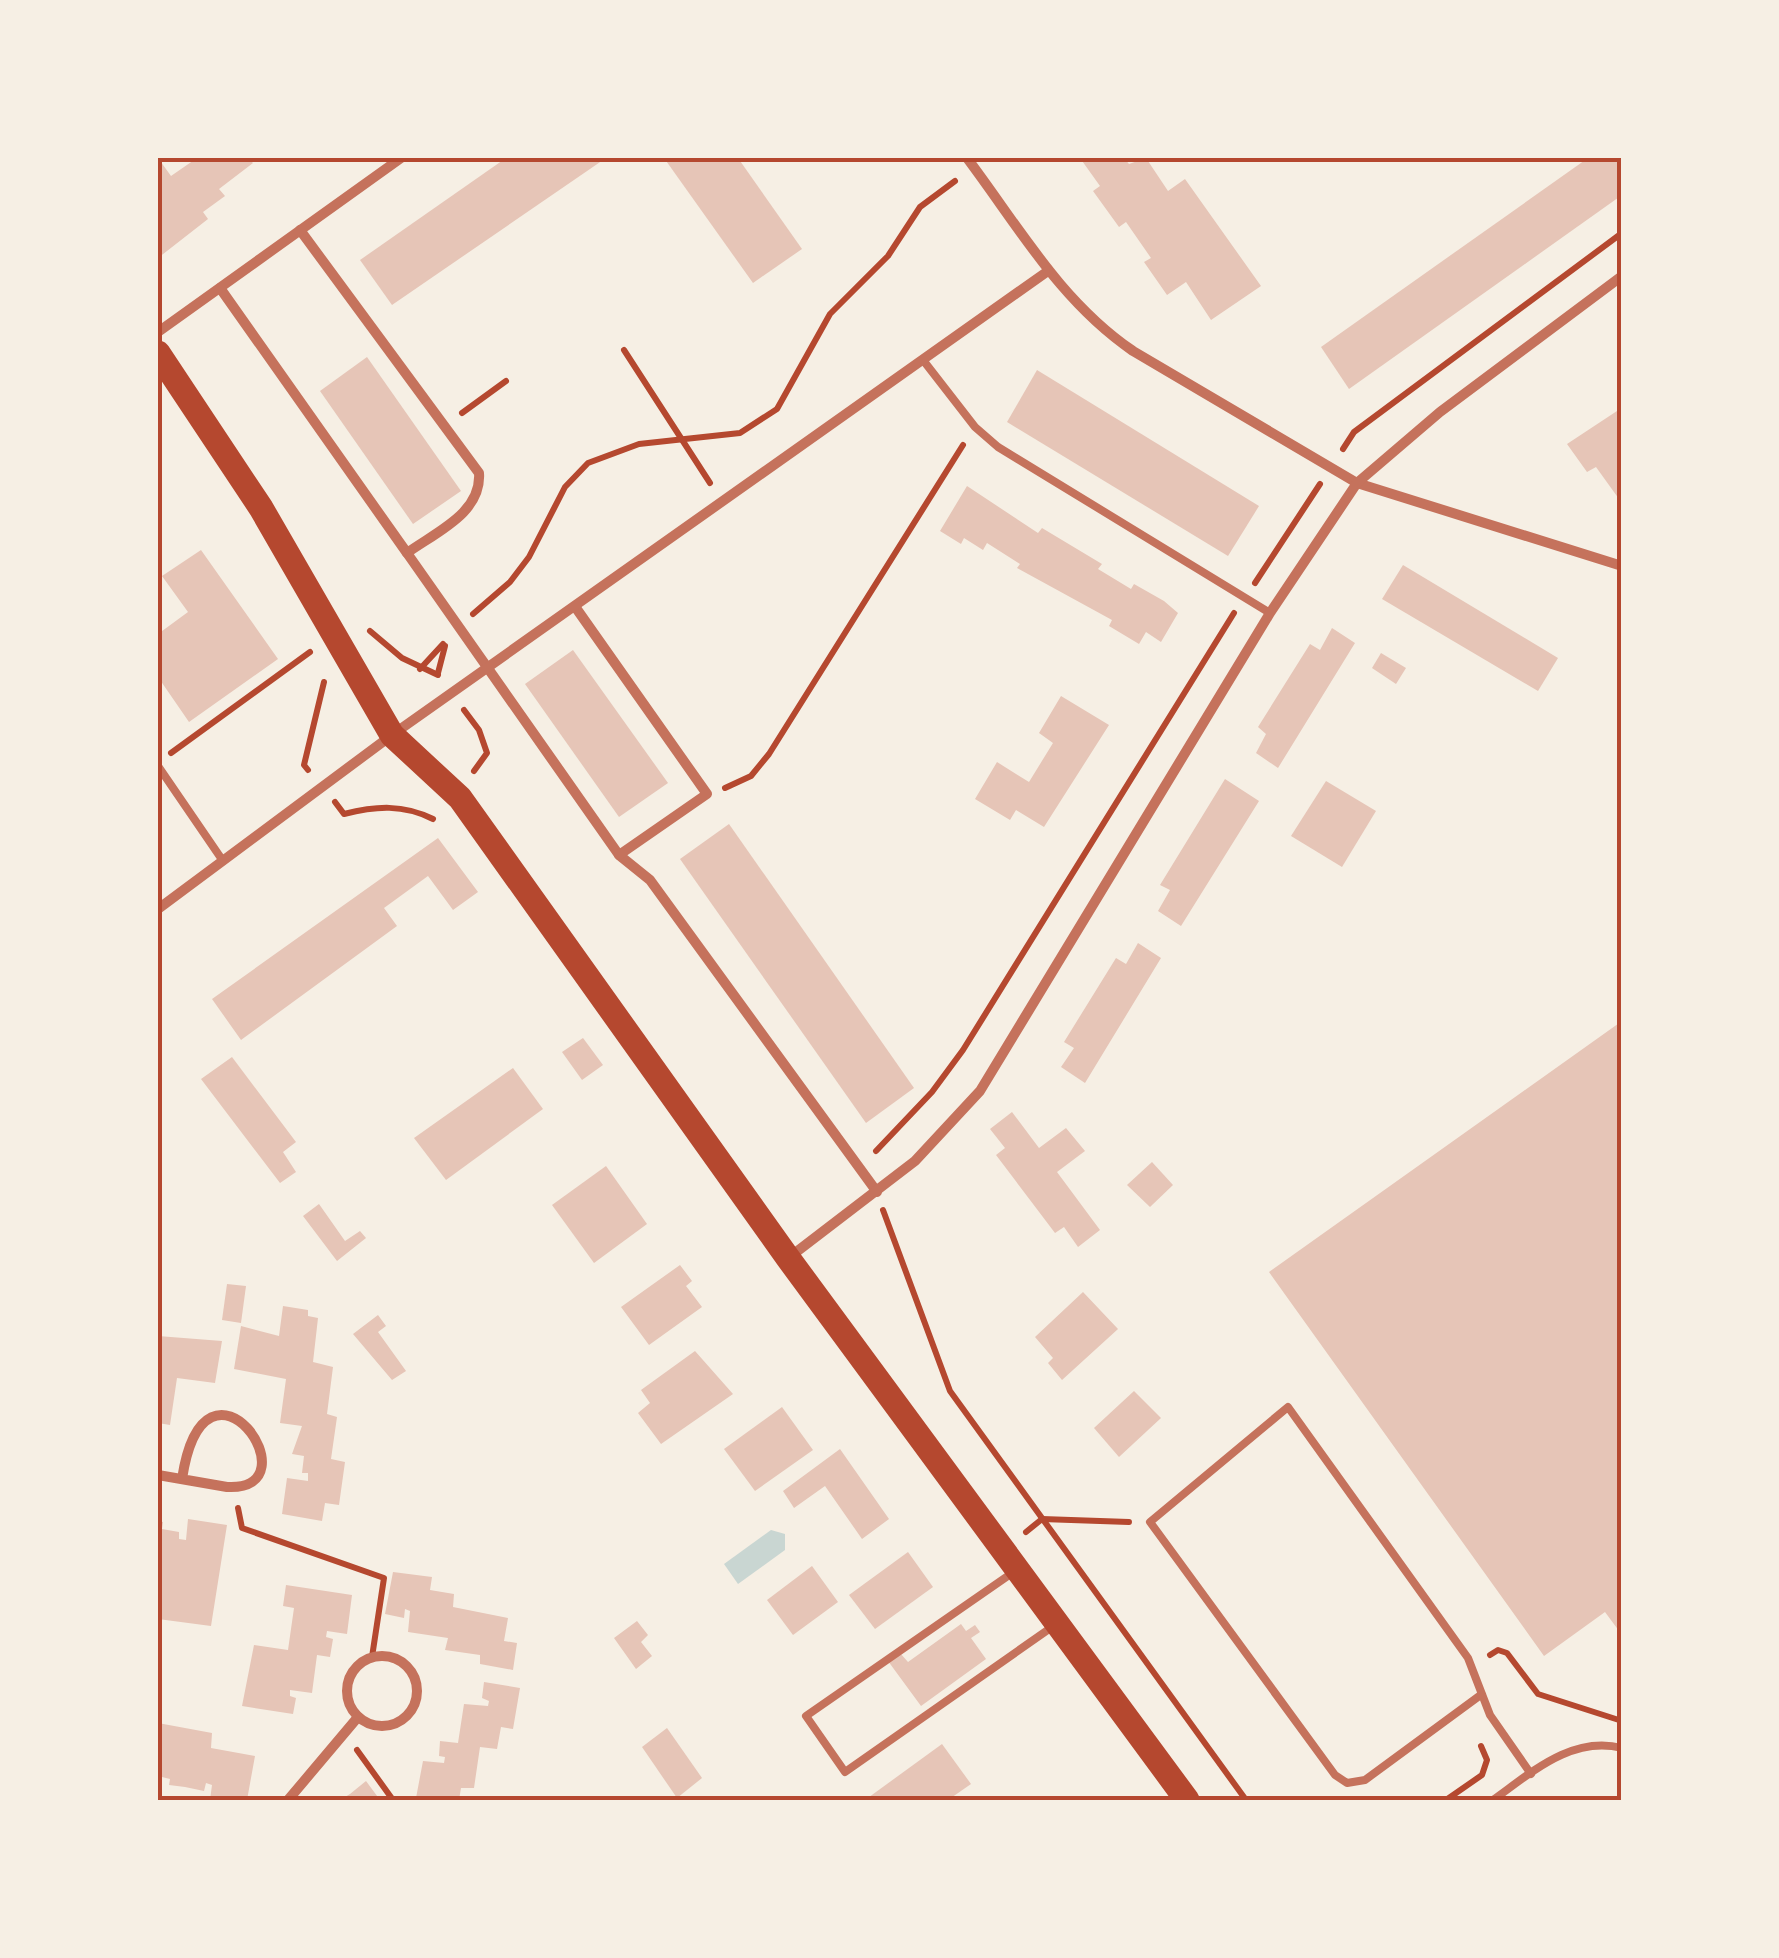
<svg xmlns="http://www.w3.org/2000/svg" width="1779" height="1958" font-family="'Noto Sans',sans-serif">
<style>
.water{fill:#c9d6d2}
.building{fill:#e6c5b7}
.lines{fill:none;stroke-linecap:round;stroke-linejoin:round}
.path{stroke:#b5482f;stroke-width:6}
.service{stroke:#c5725c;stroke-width:8}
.minor{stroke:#c5725c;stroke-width:10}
.primary{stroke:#b5482f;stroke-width:25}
.neatline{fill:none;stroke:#b5482f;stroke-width:4}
</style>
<rect width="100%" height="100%" fill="#f6efe4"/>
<!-- water -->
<polygon class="water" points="771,1530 785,1534 785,1550 738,1584 724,1564"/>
<!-- building -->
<g class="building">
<polygon points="158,158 171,176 197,158 248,158 253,163 219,189 225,196 203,212 208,219 158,258"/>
<polygon points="506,158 606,158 392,305 360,260"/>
<polygon points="664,158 738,158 802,249 753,283"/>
<polygon points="1080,158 1124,158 1129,164 1146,158 1168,191 1185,179 1261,286 1211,320 1186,282 1167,295 1144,262 1151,258 1126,222 1119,227 1093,191 1100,186"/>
<polygon points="1588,158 1622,158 1622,195 1349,389 1321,347"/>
<polygon points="367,357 461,491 413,524 320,391"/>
<polygon points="1037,370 1259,506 1228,556 1007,422"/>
<polygon points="1617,411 1622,418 1619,499 1596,467 1587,472 1567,444"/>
<polygon points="967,486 1038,533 1042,528 1102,564 1098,569 1131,589 1134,584 1164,601 1178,613 1161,642 1146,632 1139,644 1109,626 1112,620 1017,568 1020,564 987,543 983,550 964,538 961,544 940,531"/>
<polygon points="201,550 278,659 189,722 158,677 158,634 188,612 162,576"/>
<polygon points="1403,565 1558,658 1538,691 1382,599"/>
<polygon points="1332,628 1355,643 1278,768 1256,753 1266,734 1258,727 1310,644 1320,650"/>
<polygon points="573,650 668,783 619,817 525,684"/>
<polygon points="1381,653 1406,668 1396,684 1372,668"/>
<polygon points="1061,696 1109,725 1044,827 1016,810 1010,820 975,799 997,762 1029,782 1053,743 1039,733"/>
<polygon points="1225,779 1259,801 1181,926 1158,911 1170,890 1160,885"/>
<polygon points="1326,781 1376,811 1342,867 1291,836"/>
<polygon points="729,824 914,1088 866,1123 680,859"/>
<polygon points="438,838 478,892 453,910 428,876 384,908 397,926 241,1040 212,999"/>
<polygon points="1138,943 1161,958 1085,1083 1061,1067 1074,1048 1064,1042 1116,958 1126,964"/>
<polygon points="1622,1021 1622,1635 1605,1612 1544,1656 1269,1272"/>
<polygon points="583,1038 603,1065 582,1080 562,1052"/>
<polygon points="232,1057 296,1142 283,1152 296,1172 280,1183 201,1079"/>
<polygon points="513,1068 543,1109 446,1180 414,1138"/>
<polygon points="1012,1112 1039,1148 1066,1128 1085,1151 1057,1172 1100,1230 1078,1247 1064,1227 1055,1233 996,1155 1005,1148 990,1129"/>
<polygon points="1152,1162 1173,1185 1150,1207 1127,1185"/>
<polygon points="606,1166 647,1224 594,1263 552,1205"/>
<polygon points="319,1204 345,1241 360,1231 366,1238 337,1261 303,1216"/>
<polygon points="680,1265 692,1281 686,1286 702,1307 649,1345 621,1307"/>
<polygon points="227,1284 246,1286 241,1323 222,1320"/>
<polygon points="1083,1292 1118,1329 1062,1380 1048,1363 1053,1358 1035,1337"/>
<polygon points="283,1306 308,1310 308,1316 318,1318 313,1362 333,1367 327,1414 337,1417 331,1459 345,1462 339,1505 325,1503 322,1521 282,1514 287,1478 308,1481 308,1473 302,1473 304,1456 292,1454 302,1426 280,1423 286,1379 234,1369 241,1326 279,1336"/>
<polygon points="378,1315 386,1326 378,1332 406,1371 392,1380 353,1334"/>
<polygon points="158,1336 222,1341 215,1383 177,1378 170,1425 158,1423"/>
<polygon points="695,1351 733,1394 661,1444 638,1413 650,1403 641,1390"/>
<polygon points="1134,1391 1161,1418 1119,1457 1094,1428"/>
<polygon points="782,1407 813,1450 755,1491 724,1449"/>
<polygon points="840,1449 889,1519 862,1539 825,1486 794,1508 783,1491"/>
<polygon points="188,1519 227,1525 211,1626 158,1619 158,1521 163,1522 162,1529 179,1532 179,1539 186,1540"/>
<polygon points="908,1552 933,1587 875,1629 849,1595"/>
<polygon points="812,1566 838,1602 793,1635 767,1600"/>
<polygon points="393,1572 432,1577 430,1590 454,1594 453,1607 508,1618 504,1641 517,1643 513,1670 480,1664 480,1655 445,1650 448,1638 408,1632 410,1611 405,1609 404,1618 385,1614"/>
<polygon points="286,1585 352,1595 347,1634 327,1631 326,1637 333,1639 330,1657 317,1655 312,1693 290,1690 290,1696 296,1698 293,1714 242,1706 254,1645 288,1650 294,1608 283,1606"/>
<polygon points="637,1621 648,1635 641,1642 652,1656 636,1669 614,1638"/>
<polygon points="961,1624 966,1631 975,1625 980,1632 971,1638 986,1659 921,1706 888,1661 900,1653 908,1662"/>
<polygon points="484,1682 520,1688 513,1729 501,1727 497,1749 480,1747 474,1788 461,1788 459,1800 416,1798 423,1761 444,1763 445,1757 439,1756 440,1741 458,1743 464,1704 488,1706 489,1701 482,1698"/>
<polygon points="158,1723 212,1733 211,1748 255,1756 247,1800 210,1800 212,1785 206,1783 204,1791 185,1787 169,1785 170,1779 162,1777 158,1794"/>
<polygon points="667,1728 702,1778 677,1798 642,1747"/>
<polygon points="942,1744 971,1784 948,1800 865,1800"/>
<polygon points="366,1781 380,1800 340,1800 350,1794"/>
</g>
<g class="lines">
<!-- path -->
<g class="path">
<polyline points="624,350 710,483"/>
<polyline points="462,413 506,381"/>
<polyline points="1343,449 1354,432 1622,233"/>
<polyline points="1255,583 1320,484"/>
<polyline points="473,614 510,582 529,557 565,487 588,463 639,444 740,433 777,409 830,314 888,256 920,207 955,181"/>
<polyline points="370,631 402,658 438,675"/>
<polyline points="420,669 443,644"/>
<polyline points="438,673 445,646"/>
<polyline points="464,710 479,730 487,753 474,771"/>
<polyline points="171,753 310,652"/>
<polyline points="308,770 304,765 324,682"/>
<polyline points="725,788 751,776 769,754 963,445"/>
<path d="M 335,802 L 344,814 C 376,806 403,804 433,819"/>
<polyline points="876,1151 932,1092 963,1050 1234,613"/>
<polyline points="883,1210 950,1391 1246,1800"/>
<polyline points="238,1508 242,1528 384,1578 372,1657"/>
<polyline points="1026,1532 1042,1519 1129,1522"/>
<polyline points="1490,1655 1498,1650 1507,1653 1538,1694 1622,1721"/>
<polyline points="357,1750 393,1800"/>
<polyline points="1446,1800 1482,1775 1487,1760 1481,1746"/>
</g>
<!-- service -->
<g class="service">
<polyline points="923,360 975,427 998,447 1270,613"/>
<polyline points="158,766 223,861"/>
<polyline points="1015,1571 806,1716 845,1772 1052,1627"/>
<polyline points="1482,1694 1365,1780 1347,1783 1335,1775 1150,1522 1288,1407 1468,1658 1490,1715 1531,1774"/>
<path d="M 1493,1800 C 1531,1773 1572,1735 1622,1748"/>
</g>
<!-- minor -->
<g class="minor">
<path d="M 967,158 C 1019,227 1060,301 1133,351 L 1357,483 L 1622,566"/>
<path d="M 220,288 L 407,553 C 436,532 482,513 479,473 L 300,230"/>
<polyline points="158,332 401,158"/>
<polyline points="407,553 619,855 650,880 877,1192"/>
<polyline points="576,608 707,794 619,855"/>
<polyline points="158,909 392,735 1048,271"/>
<polyline points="791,1256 915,1161 980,1091 1270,613 1357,483 1440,412 1622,276"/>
<path d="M 158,1475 L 227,1487 C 318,1492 205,1328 182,1479"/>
<circle cx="382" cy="1691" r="35"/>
<polyline points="288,1800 358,1717"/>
</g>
<!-- primary -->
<polyline class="primary" points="158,353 261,508 392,735 460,798 788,1258 1187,1800"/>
</g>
<!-- border -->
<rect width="1779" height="1958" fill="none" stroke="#f6efe4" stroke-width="320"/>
<rect x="160" y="160" width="1459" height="1638" class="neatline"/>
</svg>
